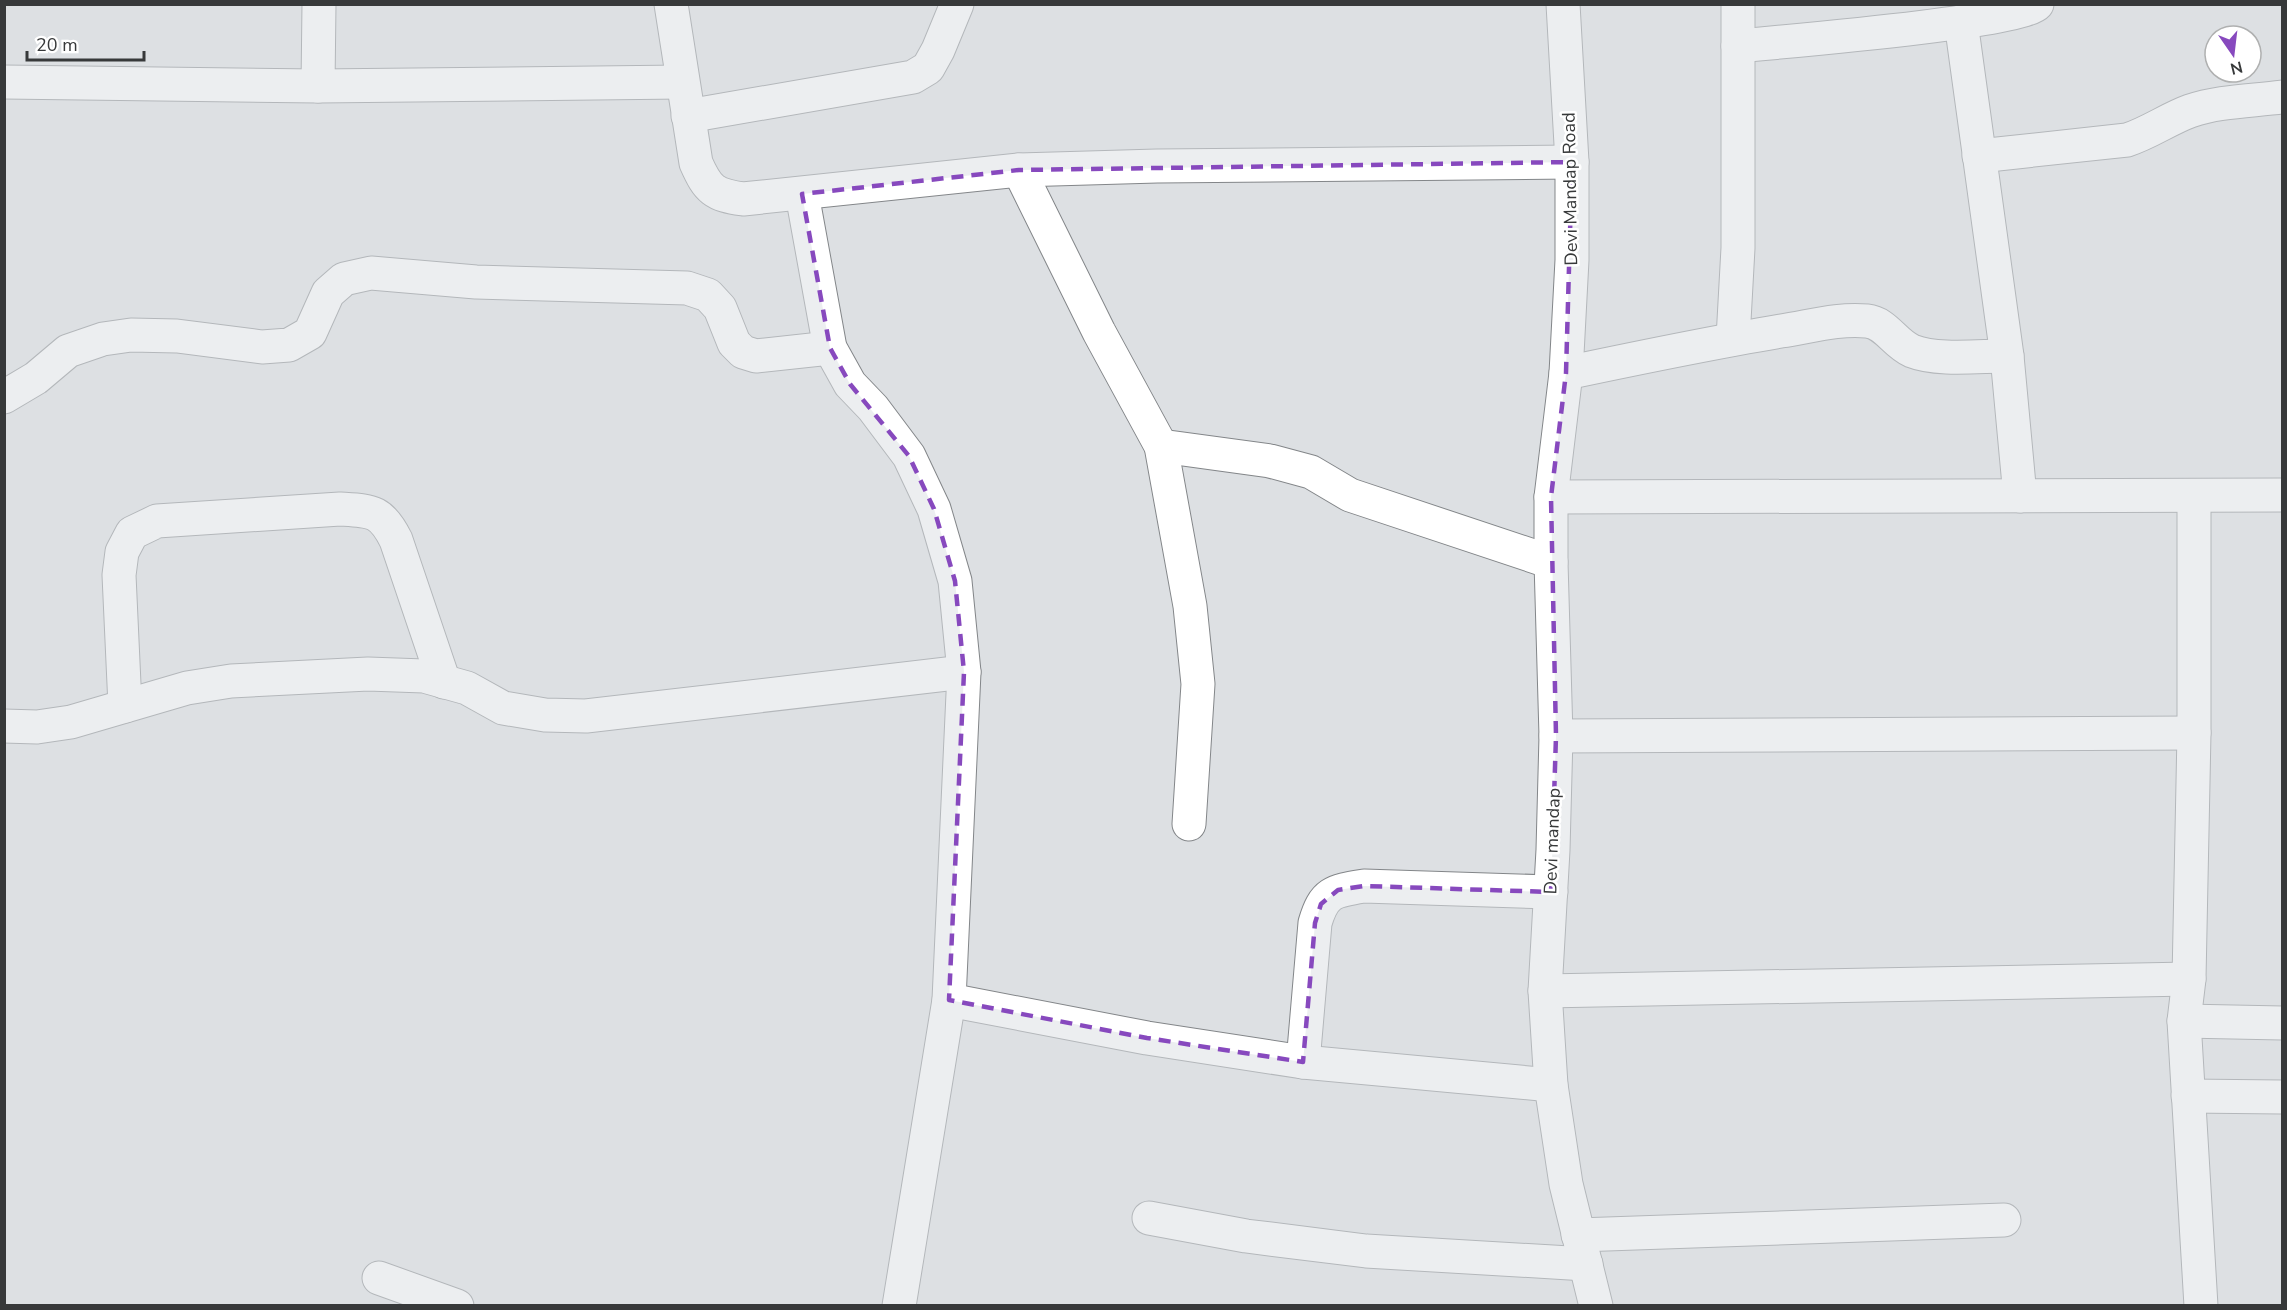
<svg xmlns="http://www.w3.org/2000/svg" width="2287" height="1310" font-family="'Nunito Sans',sans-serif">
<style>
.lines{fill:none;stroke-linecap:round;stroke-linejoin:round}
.minor-casing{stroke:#838689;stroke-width:35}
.minor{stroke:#fff;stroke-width:33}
.marked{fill:none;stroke:#8749be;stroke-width:4.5;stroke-dasharray:12 8;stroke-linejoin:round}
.labels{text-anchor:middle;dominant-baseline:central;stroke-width:5;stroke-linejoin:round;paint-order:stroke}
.street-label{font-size:18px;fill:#37393a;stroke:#fff}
</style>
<rect width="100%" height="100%" fill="#dde0e3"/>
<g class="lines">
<!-- minor casing -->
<g class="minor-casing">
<g id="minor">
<path d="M 671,4 L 696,163 C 708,190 714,195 743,199 L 1019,170 L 1157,166 L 1572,162"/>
<polyline points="1563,4 1572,162 1572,260 1566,373 1551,497 1551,562 1556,736 1553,850 1545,991 1551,1085 1566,1184 1596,1306"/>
<polyline points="1961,22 2007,356 2020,496"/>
<path d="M 1738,46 C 1778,42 2021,22 2037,4"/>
<polyline points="4,82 318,86 682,82"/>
<polyline points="318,86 319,4"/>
<polyline points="688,116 913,77 928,68 938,50 957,4"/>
<path d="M 1979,156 L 2127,140 C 2149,133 2168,119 2190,111 C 2219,101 2252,101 2282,97"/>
<polyline points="1019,170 1099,332 1161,446 1190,606 1198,684 1189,824"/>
<polyline points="802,194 830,348 850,384 873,408 909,456 934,509 955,581 964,672 949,1000 899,1306"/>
<polyline points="1733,339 1738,248 1738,4"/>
<path d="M 1566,373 C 1637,358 1709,343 1781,331 C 1809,327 1838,318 1867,321 C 1886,323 1894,343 1912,351 C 1937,361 1979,356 2007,356"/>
<polyline points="4,397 36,378 68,351 103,339 131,335 177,336 262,347 289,345 310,333 328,293 344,279 371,273 476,282 687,288 708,295 720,308 734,343 743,352 756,356 830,348"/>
<polyline points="1161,446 1270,461 1311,472 1350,495 1551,562"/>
<polyline points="2194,496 2194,733 2189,979 2184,1021 2201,1306"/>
<polyline points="1551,497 2282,495"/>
<path d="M 125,706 L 119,575 L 122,552 L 132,533 L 157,521 L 340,509 C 372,511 381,510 396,540 L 444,682"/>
<polyline points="4,726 37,727 71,722 187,688 231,681 368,674 424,676 467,688 503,708 545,715 586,716 964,672"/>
<polyline points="1556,736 2194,733"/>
<polyline points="1545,991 2189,979"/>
<polyline points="949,1000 1147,1038 1303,1062 1551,1085"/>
<polyline points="2184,1021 2282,1023"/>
<path d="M 1303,1062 L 1315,923 C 1324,892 1333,891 1364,886 L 1551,892"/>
<polyline points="2188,1096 2282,1097"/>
<polyline points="1149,1218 1246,1236 1366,1251 1586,1264"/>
<polyline points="1578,1235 2004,1220"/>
<polyline points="379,1278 457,1306"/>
</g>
</g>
<!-- minor -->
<use href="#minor" class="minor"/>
</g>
<!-- marked area -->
<path d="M0 0H2287V1310H0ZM 1572,162 L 1566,373 L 1551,497 L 1556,736 L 1551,892 L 1364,886 L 1338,890 L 1321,904 L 1315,923 L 1303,1062 L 1147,1038 L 949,1000 L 964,672 L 955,581 L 934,509 L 909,456 L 850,384 L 830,348 L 802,194 L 1019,170 Z" fill="#dde0e3" fill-opacity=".55" fill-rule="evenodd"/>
<path class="marked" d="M 1572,162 L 1566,373 L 1551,497 L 1556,736 L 1551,892 L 1364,886 L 1338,890 L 1321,904 L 1315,923 L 1303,1062 L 1147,1038 L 949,1000 L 964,672 L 955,581 L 934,509 L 909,456 L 850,384 L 830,348 L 802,194 L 1019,170 Z"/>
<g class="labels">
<!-- street labels -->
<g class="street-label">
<text transform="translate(1570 189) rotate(-91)">Devi Mandap Road</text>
<text transform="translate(1552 841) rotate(-88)">Devi mandap</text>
</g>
</g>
<!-- border -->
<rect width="2287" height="1310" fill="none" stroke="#37393a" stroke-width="12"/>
<!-- north arrow -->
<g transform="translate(2233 54) rotate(166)"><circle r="28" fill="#ffffff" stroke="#afb0b0" stroke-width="1.5"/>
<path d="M0-4.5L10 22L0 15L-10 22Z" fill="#8749be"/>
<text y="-9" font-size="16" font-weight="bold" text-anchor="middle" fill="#37393a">N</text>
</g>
<!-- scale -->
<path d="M27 51v9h117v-9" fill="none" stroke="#37393a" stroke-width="3"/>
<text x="36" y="51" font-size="18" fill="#37393a" stroke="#ffffff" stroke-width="4.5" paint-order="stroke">20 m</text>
</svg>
